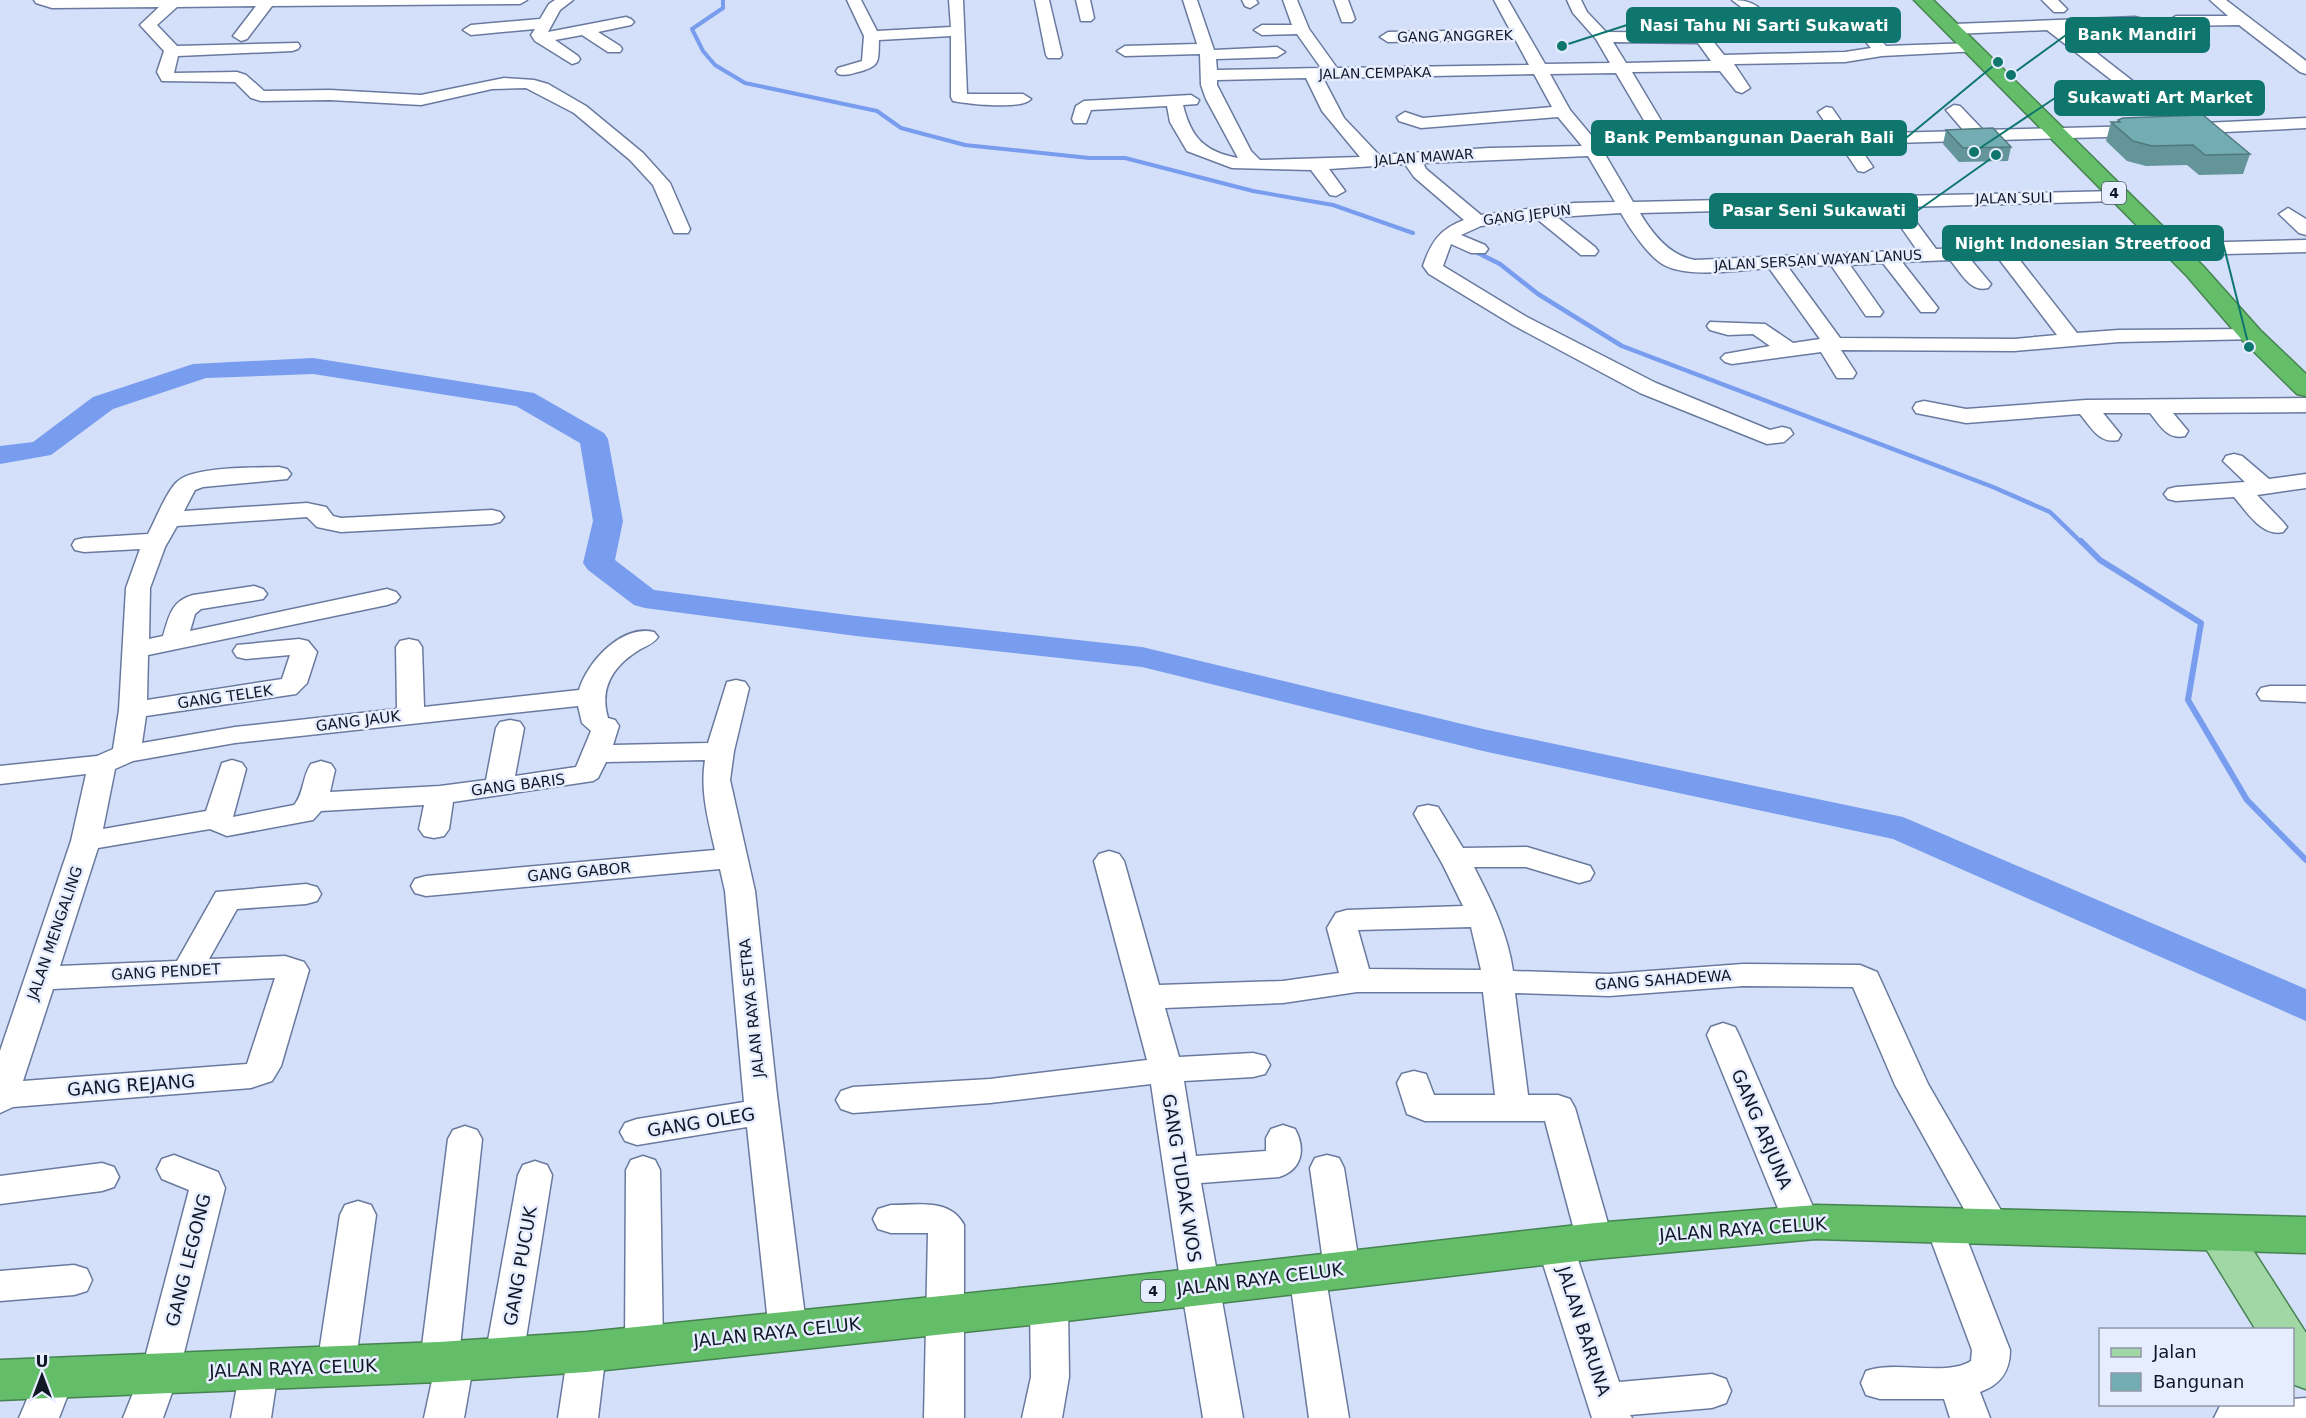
<svg xmlns="http://www.w3.org/2000/svg" width="2306" height="1418" font-family="'DejaVu Sans',sans-serif">
<style>
.lines{fill:none;stroke-linecap:round;stroke-linejoin:round}
.stream-far2{stroke:#789cee;stroke-width:4}
.stream-far1{stroke:#789cee;stroke-width:4.5}
.stream{stroke:#789cee;stroke-width:6}
.river{fill:#789cee;fill-rule:evenodd}
.minor-casing{stroke:#697a9f;stroke-width:3}
.major-casing{stroke:#468351;stroke-width:3}
.highway-casing{stroke:#468351;stroke-width:3}
.minor{fill:#fff;fill-rule:evenodd}
.major{fill:#a1d7a5;fill-rule:evenodd}
.highway{fill:#63bd69;fill-rule:evenodd}
.wall{fill:#63959a}
.building{fill:#73adb3;stroke:#50797d;stroke-width:1.5}
.labels{text-anchor:middle;dominant-baseline:central;stroke-width:5;stroke-linejoin:round;paint-order:stroke}
.far-street-label{font-size:14px;fill:#111725;stroke:#e5edfe}
.shield{fill:#e5edfe;stroke:#515766;stroke-width:1.5}
.shield-label{font-size:14px;font-weight:bold;fill:#111725}
.street-label{font-size:15px;fill:#111725;stroke:#e5edfe}
.near-street-label{font-size:18px;fill:#111725;stroke:#e5edfe}
.leader{fill:none;stroke:#0f766e;stroke-width:2}
.callout-dot{fill:#0f766e;stroke:#e5edfe;stroke-width:2}
.callout{fill:#0f766e;stroke:#0f766e;stroke-width:2}
.callout-label{font-size:16px;text-anchor:middle;font-weight:bold;fill:#fff}
</style>
<rect width="100%" height="100%" fill="#d4e0f9"/>
<g class="lines">
<!-- stream-far2 -->
<polyline class="stream-far2" points="723,0 723,8 692,29 703,51 715,65 745,83 877,111 901,128 965,145 1089,158 1125,158 1253,191 1333,205 1413,233"/>
<!-- stream-far1 -->
<polyline class="stream-far1" points="1472,250 1500,264 1538,294 1622,346 1993,487 2050,512 2082,543"/>
<!-- stream -->
<polyline class="stream" points="2081,541 2100,560 2201,623 2188,700 2247,800 2306,860"/>
<!-- river -->
<polygon class="river" points="313,358 534,393 604,433 608,439 623,521 615,560 654,590 856,616 1142,647 1483,729 1903,817 2306,989 2306,1021 1893,839 1483,751 1142,667 856,636 645,608 634,605 588,570 583,563 593,521 580,443 516,406 313,374 206,378 113,409 51,455 0,464 0,446 33,442 93,397 193,364"/>
<!-- minor casing -->
<g class="minor-casing">
<g id="minor">
<polygon points="34,0 527,0 520,4 272,6 247,39 241,41 233,36 256,6 177,7 157,25 177,46 298,43 300,46 298,49 292,51 178,56 174,73 237,72 246,75 264,91 330,90 421,95 504,78 534,80 548,84 586,106 643,153 670,183 690,229 688,233 674,233 653,185 630,160 574,113 526,88 492,89 421,105 330,100 261,101 251,98 235,82 162,81 157,72 164,51 140,25 159,7 52,8 36,3"/>
<polygon points="555,0 573,0 560,10 548,32 626,17 631,19 634,22 631,25 598,32 620,46 622,49 620,52 608,52 582,35 555,40 578,56 580,59 578,62 572,64 535,41 531,35 535,29 471,35 463,30 471,25 540,19 549,4"/>
<path d="M 847,0 L 861,0 L 877,31 L 951,27 L 949,0 L 963,0 L 967,94 L 1023,94 L 1031,99 C 1022,110 968,104 953,101 L 951,97 L 951,36 L 879,40 C 878,62 881,66 858,72 C 851,74 845,76 838,74 L 836,71 L 838,68 L 862,61 L 864,36 Z"/>
<polygon points="1035,0 1049,0 1062,55 1060,58 1048,58 1046,55"/>
<polygon points="1076,0 1090,0 1094,18 1091,21 1081,21"/>
<path d="M 1183,0 L 1197,0 L 1214,50 L 1277,47 L 1285,52 L 1277,57 L 1216,59 L 1217,70 L 1321,68 L 1297,34 L 1262,35 L 1254,30 L 1262,25 L 1292,25 L 1283,0 L 1297,0 L 1309,29 L 1337,68 L 1529,65 L 1515,39 L 1388,42 L 1380,37 L 1388,32 L 1510,30 L 1494,0 L 1508,0 L 1545,64 L 1610,63 L 1596,39 L 1573,13 L 1567,0 L 1581,0 L 1587,12 L 1606,32 L 1702,33 L 1708,35 L 1724,55 L 1845,52 L 1871,48 L 1853,26 L 1821,24 L 1818,21 L 1821,18 L 1826,16 L 1862,19 L 1886,46 L 1973,43 L 1981,48 L 1979,51 L 1882,56 L 1845,62 L 1734,64 L 1750,88 L 1742,93 L 1736,91 L 1720,71 L 1632,72 L 1672,139 L 1833,134 L 1818,112 L 1826,107 L 1832,108 L 1850,134 L 1964,131 L 1946,110 L 1954,105 L 1960,106 L 1983,130 L 2144,126 L 2153,131 L 2144,136 L 1857,144 L 1873,167 L 1864,172 L 1858,171 L 1840,144 L 1603,151 L 1633,202 L 2117,191 L 2126,196 L 2117,201 L 1905,207 L 1936,249 L 2306,240 L 2306,252 L 2019,259 L 2077,333 L 2119,330 L 2251,329 L 2258,331 L 2261,335 L 2258,339 L 2119,342 L 2014,351 L 1841,350 L 1856,373 L 1853,378 L 1837,378 L 1821,352 L 1732,364 L 1725,362 L 1721,358 L 1725,354 L 1770,346 L 1753,334 L 1728,335 L 1710,330 L 1707,326 L 1710,322 L 1765,324 L 1793,343 L 1820,339 L 1769,268 C 1741,270 1691,278 1666,266 C 1650,259 1630,229 1621,213 L 1557,217 L 1595,247 L 1598,251 L 1595,255 L 1581,255 L 1537,219 L 1481,226 L 1461,235 L 1485,245 L 1488,249 L 1485,253 L 1471,253 L 1451,244 L 1443,266 L 1527,317 L 1656,383 L 1770,430 L 1782,427 L 1790,429 L 1793,434 L 1784,442 L 1767,444 L 1640,393 L 1513,325 L 1429,274 L 1423,266 C 1431,242 1440,229 1464,220 L 1414,177 L 1405,164 L 1329,169 L 1345,191 L 1336,196 L 1330,195 L 1311,170 L 1232,168 L 1187,151 L 1170,122 L 1167,106 L 1091,110 L 1086,123 L 1074,123 L 1072,119 L 1076,106 L 1084,101 L 1191,95 L 1199,100 L 1197,104 L 1183,105 C 1191,138 1205,152 1238,158 L 1206,99 L 1201,85 L 1200,54 L 1125,56 L 1117,51 L 1125,46 L 1197,44 ZM 1613,42 L 1698,43 L 1711,61 L 1626,63 ZM 1616,73 L 1655,139 L 1596,141 L 1570,110 L 1550,74 ZM 1534,74 L 1552,107 L 1423,118 L 1405,112 L 1397,117 L 1399,121 L 1421,128 L 1558,117 L 1582,146 L 1489,148 L 1379,155 L 1344,118 L 1323,78 ZM 1306,78 L 1322,111 L 1360,157 L 1260,160 L 1251,151 L 1217,85 L 1217,80 ZM 1588,156 L 1615,202 L 1574,203 L 1481,215 L 1426,169 L 1423,163 ZM 1887,207 L 1917,250 L 1695,260 C 1670,256 1653,235 1640,213 ZM 1999,259 L 2057,335 L 2014,339 L 1840,338 L 1788,267 L 1831,265 L 1866,316 L 1880,316 L 1883,312 L 1850,265 L 1883,263 L 1921,312 L 1935,312 L 1938,308 L 1902,262 L 1950,260 C 1961,272 1970,293 1988,288 L 1991,284 L 1971,260 Z"/>
<polygon points="1242,0 1256,0 1258,3 1250,8 1245,6"/>
<polygon points="1334,0 1348,0 1355,19 1352,22 1342,22"/>
<path d="M 1732,0 C 1754,0 1762,8 1775,26 L 1772,29 L 1762,29 L 1749,13 Z"/>
<polygon points="2042,0 2058,0 2067,9 2064,12 2054,12"/>
<polygon points="2210,0 2226,0 2306,61 2306,74 2300,72 2239,25 2176,26 2168,21 2176,16 2228,16"/>
<polygon points="2135,17 2163,24 2166,27 2158,32 2135,27 2066,29 2139,86 2141,89 2139,92 2127,92 2047,30 1954,34 1946,29 1954,24"/>
<polygon points="2306,118 2306,128 2183,134 2174,129 2183,124"/>
<polygon points="2288,208 2306,219 2306,235 2299,233 2279,214"/>
<path d="M 2306,398 L 2306,412 L 2173,413 L 2188,431 L 2185,436 C 2167,440 2160,425 2150,413 L 2103,413 L 2121,435 L 2118,440 C 2099,444 2091,427 2080,414 L 1966,423 L 1916,413 L 1913,408 L 1916,403 L 1924,401 L 1966,409 L 2086,400 Z"/>
<path d="M 2234,454 L 2242,456 L 2269,479 L 2306,474 L 2306,488 L 2257,495 L 2283,522 L 2287,527 L 2283,532 C 2262,537 2247,512 2234,497 L 2176,501 L 2168,499 L 2164,494 L 2168,489 L 2176,487 L 2245,482 L 2223,461 L 2226,456 Z"/>
<path d="M 279,467 L 287,469 L 291,474 L 287,479 L 203,487 L 195,490 L 184,511 L 307,503 L 326,507 L 333,516 L 341,518 L 492,510 L 500,512 L 504,517 L 500,522 L 492,524 L 341,532 L 317,527 L 307,517 L 177,526 L 165,547 L 150,588 L 149,639 L 163,636 C 169,617 171,601 193,595 L 254,586 L 263,589 L 267,594 L 263,599 L 201,609 L 195,614 L 190,631 L 387,589 L 396,592 L 400,597 L 396,602 L 387,605 L 148,655 L 147,700 L 282,679 L 290,655 L 246,659 L 237,657 L 233,651 L 237,645 L 299,639 L 308,641 L 317,652 L 307,683 L 296,694 L 146,716 L 142,743 L 235,727 L 397,709 L 396,647 L 400,641 L 409,639 L 418,641 L 422,647 L 424,707 L 579,690 C 587,662 622,624 654,632 L 658,637 C 653,644 646,646 639,650 C 613,666 599,688 608,718 L 615,720 L 619,726 L 613,745 L 708,743 L 727,682 L 736,680 L 745,682 L 749,688 L 734,751 L 730,780 L 755,891 L 777,1095 L 807,1332 L 801,1343 L 788,1348 L 775,1343 L 769,1332 L 747,1127 L 637,1145 L 625,1141 L 620,1132 L 625,1123 L 637,1119 L 744,1102 L 725,891 L 720,869 L 426,896 L 415,893 L 411,886 L 415,879 L 426,876 L 715,850 C 708,819 700,791 705,760 L 606,762 L 598,778 L 593,781 L 453,802 L 449,829 L 444,836 L 434,838 L 424,836 L 419,829 L 424,805 L 321,811 L 313,820 L 227,836 L 210,829 L 98,848 L 60,966 L 177,961 L 216,892 L 306,884 L 317,887 L 321,894 L 317,901 L 306,904 L 237,909 L 209,959 L 285,956 L 304,962 L 309,970 L 281,1066 L 272,1081 L 251,1088 L 13,1107 L 0,1113 L 0,1051 L 71,841 L 86,774 L 0,784 L 0,766 L 97,756 L 113,749 L 119,710 L 126,588 L 140,549 L 84,552 L 75,550 L 72,545 L 75,540 L 84,538 L 148,534 C 155,521 167,490 178,481 C 195,466 256,468 279,467 ZM 578,706 L 582,723 L 591,731 L 576,767 L 515,776 L 524,728 L 520,722 L 510,720 L 500,722 L 496,728 L 486,780 L 440,786 L 330,792 L 335,770 L 331,764 L 321,761 L 311,764 C 302,777 304,794 294,805 L 233,817 L 246,769 L 242,763 L 232,760 L 222,763 L 206,811 L 103,829 L 115,769 L 133,761 L 235,743 ZM 275,978 L 247,1064 L 23,1081 L 53,989 Z"/>
<polygon points="2270,686 2306,686 2306,702 2261,700 2257,694 2261,688"/>
<path d="M 1428,805 L 1438,807 L 1463,848 L 1527,847 L 1590,866 L 1594,873 L 1590,880 L 1579,883 L 1526,867 L 1474,867 C 1491,900 1508,934 1513,971 L 1609,974 L 1743,964 L 1860,965 L 1877,972 L 1928,1084 L 2010,1226 L 2005,1236 L 1992,1240 L 1979,1236 L 1895,1085 L 1853,987 L 1743,986 L 1609,996 L 1515,993 L 1528,1095 L 1558,1095 L 1570,1099 L 1575,1108 L 1613,1241 L 1608,1251 L 1595,1255 L 1582,1251 L 1577,1241 L 1545,1121 L 1425,1121 L 1407,1114 L 1397,1083 L 1402,1074 L 1414,1071 L 1426,1074 L 1434,1095 L 1495,1095 L 1483,992 L 1357,992 L 1283,1003 L 1165,1008 L 1179,1057 L 1253,1053 L 1265,1056 L 1270,1065 L 1265,1074 L 1253,1077 L 1184,1081 L 1196,1156 L 1266,1151 L 1266,1138 L 1271,1129 L 1283,1125 L 1295,1129 C 1306,1149 1302,1170 1279,1177 L 1201,1183 L 1243,1418 L 1203,1418 L 1181,1286 L 1151,1084 L 990,1103 L 853,1113 L 841,1109 L 836,1100 L 841,1091 L 853,1087 L 990,1079 L 1147,1060 L 1094,861 L 1099,854 L 1109,851 L 1119,854 L 1124,861 L 1159,985 L 1283,981 L 1339,973 L 1327,928 L 1336,913 L 1347,910 L 1463,906 L 1443,865 L 1414,814 L 1418,807 ZM 1471,927 L 1481,970 L 1369,969 L 1358,930 Z"/>
<polygon points="1723,1023 1735,1027 1739,1035 1820,1223 1815,1233 1802,1237 1789,1233 1784,1223 1707,1035 1711,1027"/>
<polygon points="465,1126 477,1130 482,1139 460,1347 468,1350 474,1361 464,1418 424,1418 433,1376 426,1373 420,1362 448,1139 453,1130"/>
<polygon points="174,1155 218,1172 225,1188 179,1373 163,1418 123,1418 141,1373 189,1190 162,1179 157,1169 162,1159"/>
<polygon points="1327,1155 1339,1158 1344,1168 1360,1269 1355,1280 1342,1284 1329,1280 1324,1269 1310,1168 1315,1158"/>
<polygon points="643,1156 655,1160 660,1170 663,1346 657,1357 644,1362 631,1357 625,1346 626,1170 631,1160"/>
<polygon points="535,1161 547,1165 552,1175 523,1357 517,1368 504,1373 491,1368 485,1357 518,1175 523,1165"/>
<polygon points="102,1163 114,1167 119,1177 114,1187 102,1191 0,1204 0,1176"/>
<polygon points="358,1201 371,1205 376,1215 355,1366 349,1377 336,1382 323,1377 317,1366 340,1215 345,1205"/>
<path d="M 891,1205 C 918,1205 950,1198 964,1225 L 964,1418 L 924,1418 L 928,1233 L 891,1233 L 878,1229 L 873,1219 L 878,1209 Z"/>
<path d="M 1943,1210 L 1956,1214 L 1961,1224 L 2010,1350 C 2010,1372 2000,1385 1980,1392 L 1990,1418 L 1950,1418 L 1944,1399 L 1880,1399 L 1866,1395 L 1861,1383 L 1866,1371 C 1897,1360 1946,1377 1971,1361 L 1972,1350 L 1925,1224 L 1930,1214 Z"/>
<polygon points="1555,1230 1568,1235 1573,1245 1619,1382 1712,1374 1726,1379 1731,1391 1726,1403 1712,1408 1630,1415 1632,1418 1592,1418 1537,1245 1542,1235"/>
<polygon points="1307,1258 1320,1262 1325,1273 1349,1418 1309,1418 1289,1273 1294,1262"/>
<polygon points="74,1265 87,1269 92,1280 87,1291 74,1295 0,1301 0,1271"/>
<polygon points="1049,1289 1062,1293 1068,1304 1069,1377 1062,1418 1022,1418 1031,1377 1030,1304 1036,1293"/>
<polygon points="587,1336 600,1341 606,1352 598,1418 558,1418 568,1352 574,1341"/>
<polygon points="259,1355 273,1359 278,1371 271,1418 231,1418 240,1371 245,1359"/>
<polygon points="56,1360 70,1364 75,1376 59,1418 19,1418 42,1364"/>
<polygon points="2306,1398 2306,1418 2214,1418 2220,1406 2224,1404 2292,1404 2292,1399"/>
</g>
</g>
<!-- major casing -->
<g class="major-casing">
<polygon id="major" points="2219,1216 2235,1222 2306,1333 2306,1389 2292,1384 2292,1330 2256,1330 2197,1234 2203,1222"/>
</g>
<!-- highway casing -->
<g class="highway-casing">
<g id="highway">
<polygon points="1914,0 1933,0 2203,266 2260,330 2306,374 2306,396 2297,394 2242,340 2187,276"/>
<polygon points="1816,1205 2306,1217 2306,1253 1816,1239 1595,1259 1049,1323 587,1372 439,1382 0,1400 0,1360 439,1342 587,1332 1049,1285 1595,1223"/>
</g>
</g>
<!-- minor -->
<use href="#minor" class="minor"/>
<!-- major -->
<use href="#major" class="major"/>
<!-- highway -->
<use href="#highway" class="highway"/>
</g>
<!-- wall -->
<g class="wall">
<polygon points="2118,120 2250,154 2243,174 2199,175 2187,165 2146,166 2127,161 2106,141 2111,122 2117,122"/>
<polygon points="1946,130 2011,147 2008,161 1959,162 1943,144"/>
</g>
<!-- building -->
<g class="building">
<polygon points="2203,115 2250,154 2205,155 2193,145 2152,146 2133,141 2111,122 2120,122 2118,120 2123,118"/>
<polygon points="1993,128 2011,147 1963,148 1946,130"/>
</g>
<g class="labels">
<!-- far-street labels -->
<g class="far-street-label">
<text transform="translate(1455 36) rotate(-1)">GANG ANGGREK</text>
<text transform="translate(1375 73) rotate(-1)">JALAN CEMPAKA</text>
<text transform="translate(1424 157) rotate(-4)">JALAN MAWAR</text>
<text transform="translate(2014 198) rotate(-1)">JALAN SULI</text>
<text transform="translate(1527 215) rotate(-7)">GANG JEPUN</text>
<text transform="translate(1818 260) rotate(-3)">JALAN SERSAN WAYAN LANUS</text>
</g>
<!-- shield labels -->
<g class="shield">
<rect x="2102" y="182" width="24" height="22" rx="4.5"/>
<rect x="1141" y="1280" width="24" height="22" rx="4.5"/>
</g>
<g class="shield-label">
<text x="2114" y="193">4</text>
<text x="1153" y="1291">4</text>
</g>
<!-- street labels -->
<g class="street-label">
<text transform="translate(225 697) rotate(-8)">GANG TELEK</text>
<text transform="translate(358 721) rotate(-7)">GANG JAUK</text>
<text transform="translate(518 785) rotate(-7)">GANG BARIS</text>
<text transform="translate(579 872) rotate(-5)">GANG GABOR</text>
<text transform="translate(55 933) rotate(-71)">JALAN MENGALING</text>
<text transform="translate(166 972) rotate(-3)">GANG PENDET</text>
<text transform="translate(1663 980) rotate(-4)">GANG SAHADEWA</text>
<text transform="translate(752 1008) rotate(-96)">JALAN RAYA SETRA</text>
</g>
<!-- near-street labels -->
<g class="near-street-label">
<text transform="translate(131 1085) rotate(-4)">GANG REJANG</text>
<text transform="translate(701 1122) rotate(-9)">GANG OLEG</text>
<text transform="translate(1762 1129) rotate(67)">GANG ARJUNA</text>
<text transform="translate(1182 1178) rotate(81)">GANG TUDAK WOS</text>
<text transform="translate(1743 1229) rotate(-4)">JALAN RAYA CELUK</text>
<text transform="translate(188 1260) rotate(-76)">GANG LEGONG</text>
<text transform="translate(520 1266) rotate(-80)">GANG PUCUK</text>
<text transform="translate(1260 1279) rotate(-7)">JALAN RAYA CELUK</text>
<text transform="translate(1584 1331) rotate(72)">JALAN BARUNA</text>
<text transform="translate(777 1332) rotate(-6)">JALAN RAYA CELUK</text>
<text transform="translate(293 1368) rotate(-2)">JALAN RAYA CELUK</text>
</g>
</g>
<!-- callouts -->
<path class="leader" d="M1562 46L1627 25M2011 75L2066 35M1974 152L2055 98M1998 62L1906 138M1996 155L1917 211M2249 347L2223 243"/>
<g class="callout-dot">
<circle cx="1562" cy="46" r="6"/>
<circle cx="2011" cy="75" r="6"/>
<circle cx="1974" cy="152" r="6"/>
<circle cx="1998" cy="62" r="6"/>
<circle cx="1996" cy="155" r="6"/>
<circle cx="2249" cy="347" r="6"/>
</g>
<g class="callout">
<rect x="1627" y="8" width="273" height="34" rx="6"/>
<rect x="2066" y="18" width="143" height="34" rx="6"/>
<rect x="2055" y="81" width="209" height="34" rx="6"/>
<rect x="1592" y="121" width="314" height="34" rx="6"/>
<rect x="1710" y="194" width="207" height="34" rx="6"/>
<rect x="1943" y="226" width="280" height="34" rx="6"/>
</g>
<g class="callout-label">
<text x="1764" y="31">Nasi Tahu Ni Sarti Sukawati</text>
<text x="2137" y="40">Bank Mandiri</text>
<text x="2160" y="103">Sukawati Art Market</text>
<text x="1749" y="143">Bank Pembangunan Daerah Bali</text>
<text x="1814" y="216">Pasar Seni Sukawati</text>
<text x="2083" y="249">Night Indonesian Streetfood</text>
</g>
<!-- legend -->
<rect x="2099" y="1328" width="195" height="78" fill="#e5edfe" stroke="#9097a7" stroke-width="1.5"/>
<rect x="2111" y="1348" width="30" height="9" fill="#a1d7a5" stroke="#9097a7" stroke-width="1.5"/>
<text x="2153" y="1358" font-size="18" fill="#111725">Jalan</text>
<rect x="2111" y="1373" width="30" height="18" fill="#73adb3" stroke="#9097a7" stroke-width="1.5"/>
<text x="2153" y="1388" font-size="18" fill="#111725">Bangunan</text>
<!-- north arrow -->
<g transform="translate(42 1376)" stroke="#e5edfe" stroke-width="4.5" paint-order="stroke">
<path d="M0-4.5L10 22L0 15L-10 22Z" fill="#111725"/>
<text y="-9" font-size="16" font-weight="bold" text-anchor="middle" fill="#111725">U</text>
</g>
</svg>
